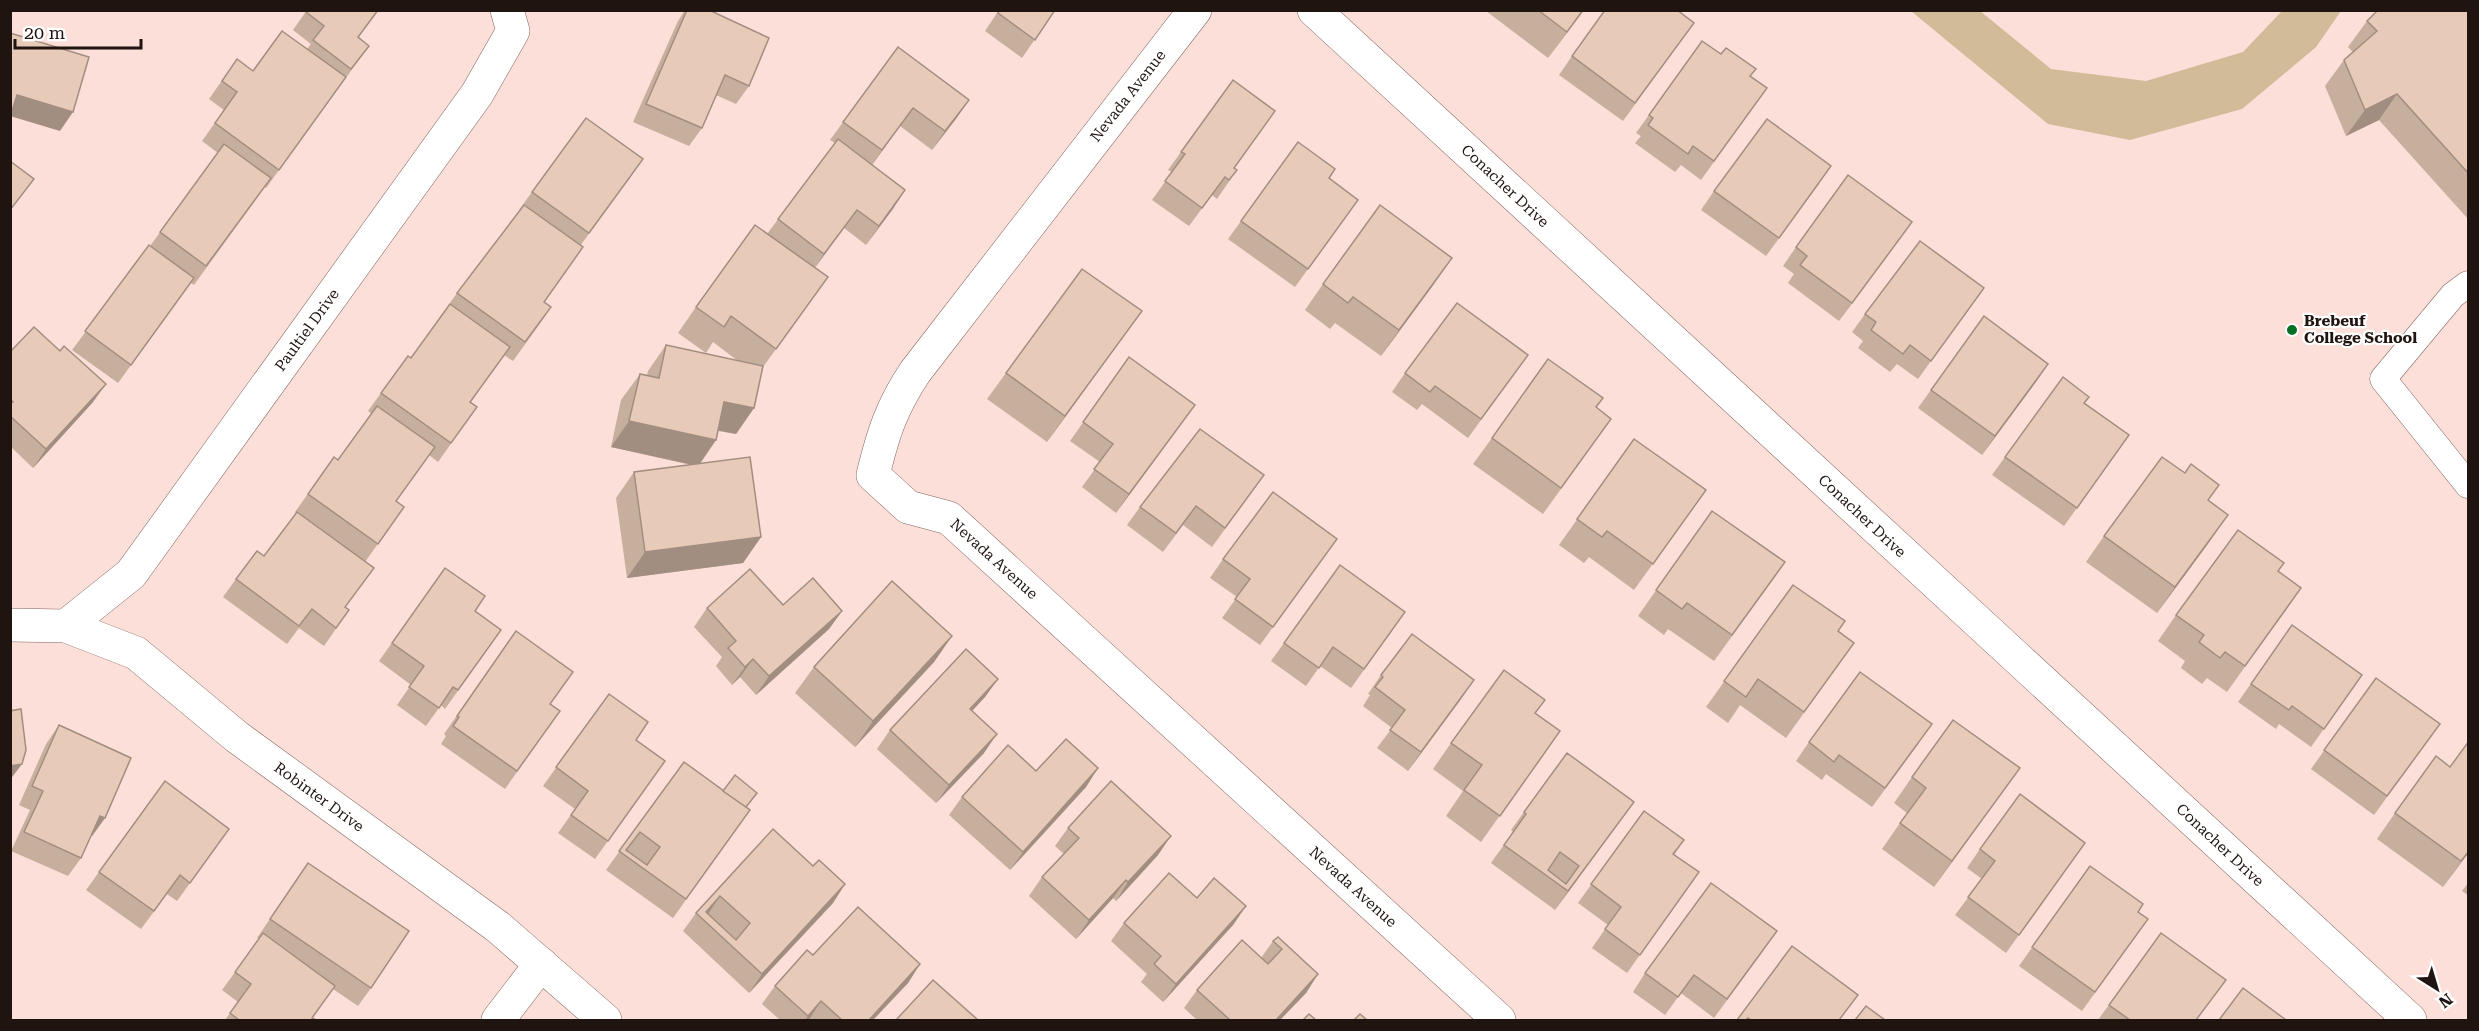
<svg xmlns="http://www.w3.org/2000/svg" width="2479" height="1031" font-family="'Roboto Serif',serif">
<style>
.green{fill:#d1bb99}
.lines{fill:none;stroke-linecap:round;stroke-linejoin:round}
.lane-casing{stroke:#84665e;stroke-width:27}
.street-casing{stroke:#84665e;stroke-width:34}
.lane{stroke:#fff;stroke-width:26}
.street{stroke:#fff;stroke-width:33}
.wall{fill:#c7af9e}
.shaded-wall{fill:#a28e81}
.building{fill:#e7cbb8;stroke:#a28e81;stroke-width:1.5;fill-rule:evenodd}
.poi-dot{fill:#007124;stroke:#fff;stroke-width:2}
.labels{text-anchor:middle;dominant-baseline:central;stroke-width:4.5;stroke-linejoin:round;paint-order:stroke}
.street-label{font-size:15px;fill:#201411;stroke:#fff}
.poi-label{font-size:15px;font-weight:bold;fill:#201411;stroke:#fff;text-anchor:start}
</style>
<rect width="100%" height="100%" fill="#fbdfd8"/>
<!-- green -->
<polygon class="green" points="1911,11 1980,11 2051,69 2146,81 2243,52 2282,11 2341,11 2316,47 2242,109 2130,140 2048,124"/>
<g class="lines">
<!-- lane casing -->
<g class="lane-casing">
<polyline id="lane" points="2468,284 2453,295 2383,379 2468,485"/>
</g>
<!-- street casing -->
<g class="street-casing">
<g id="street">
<path d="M 1195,10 L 915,372 C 891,408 883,434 873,475 L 908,507 L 949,518 L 1499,1020"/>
<polyline points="1314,10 2410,1020"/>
<polyline points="10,625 66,626 136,653 237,737 498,927 605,1020"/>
<polyline points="66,626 131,574 477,94 513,31 507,10"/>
<polyline points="498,1020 541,964"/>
</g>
</g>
<!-- lane -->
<use href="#lane" class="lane"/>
<!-- street -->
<use href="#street" class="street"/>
</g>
<!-- wall -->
<g class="wall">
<polygon points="307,10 379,10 358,38 369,46 356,64 266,188 265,187 194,285 191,283 118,383 72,350 150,246 218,153 202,141 224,110 209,99 237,59 253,71 307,49 311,44 293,30"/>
<polygon points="685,10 709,10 749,86 736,104 716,95 702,128 689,146 633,122 678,21"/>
<polygon points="999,10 1055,10 1022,58 985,31"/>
<polygon points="1487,10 1584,10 1548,58 1486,11"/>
<polygon points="2469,10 2469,220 2379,120 2346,136 2325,86 2344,60 2353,52 2348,47 2367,21"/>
<polygon points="1694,23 1623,121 1559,75 1572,56"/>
<polygon points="1702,41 1767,88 1701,180 1681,165 1675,172 1635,143 1641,136 1636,133"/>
<polygon points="898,47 969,100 932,150 900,126 872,165 905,190 866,245 844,228 815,267 828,277 763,367 754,408 736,434 718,431 716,440 700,464 761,537 743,563 627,578 616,498 634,472 691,465 611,447 621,400 640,374 647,375 648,371 666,345 738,361 713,342 706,353 678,333 696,307 767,234 835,143 830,140"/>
<polygon points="1233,80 1234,168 1237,170 1217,199 1212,195 1189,226 1152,200 1172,172 1168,170"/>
<polygon points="1298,142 1329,178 1358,200 1295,287 1228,239"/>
<polygon points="630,178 580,246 544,302 551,307 539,325 513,361 504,355 471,402 477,407 438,462 429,455 396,501 404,507 365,562 345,608 349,610 324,646 299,628 287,644 223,597 236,579 264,556 296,513 295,512 334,457 338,460 372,414 368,411 381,393 411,358 457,293 520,211 519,210 532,192"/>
<polygon points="1819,184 1766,256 1701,210 1714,191"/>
<polygon points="1899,240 1839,321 1788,283 1794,274 1783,266 1796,247"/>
<polygon points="1323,284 1434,284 1381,356 1335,323 1330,329 1305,310"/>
<polygon points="1984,288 1918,379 1897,364 1890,372 1858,348 1863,341 1852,332 1865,314"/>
<polygon points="1984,316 2048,364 1982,455 1918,408"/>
<polygon points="1123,337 1047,442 987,399 1006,373"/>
<polygon points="10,352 93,402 33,468 10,446"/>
<polygon points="1129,357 1182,423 1116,513 1082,487 1100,462 1070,441"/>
<polygon points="1405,373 1515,373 1468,438 1422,404 1417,410 1392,392"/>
<polygon points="2085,403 2129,435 2064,526 1992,475 2005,457"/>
<polygon points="1596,407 1611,419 1543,514 1473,464 1492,438"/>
<polygon points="1634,439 1706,490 1634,590 1589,557 1584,563 1559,545"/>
<polygon points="1264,475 1212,547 1183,525 1163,552 1127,525 1140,507"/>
<polygon points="2208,500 2210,541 2157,613 2086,562 2104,536"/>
<polygon points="1712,511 1767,588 1714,661 1668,629 1664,635 1638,616"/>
<polygon points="1324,557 1260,645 1222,618 1237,597 1210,578 1223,559"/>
<polygon points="445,568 475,611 501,630 445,709 441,705 426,726 397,705 411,685 379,661"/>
<polygon points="2278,571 2301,588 2227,692 2207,678 2202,684 2181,668 2185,661 2158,641 2176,615"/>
<polygon points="1793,585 1838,631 1854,643 1786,738 1740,705 1728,723 1706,707"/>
<polygon points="783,605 842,611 829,629 756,695 740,677 732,685 716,666 722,657 694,627 707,608"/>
<polygon points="2292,625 2362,675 2311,747 2279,724 2276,729 2238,702"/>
<polygon points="516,631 550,704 560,711 505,789 441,744 446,736 444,734"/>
<polygon points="1392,631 1351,688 1320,666 1306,686 1271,661 1284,643"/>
<polygon points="952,636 934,662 855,747 795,693 814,667"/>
<polygon points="1381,675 1461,699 1408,771 1377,748 1392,728 1363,706 1370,695 1368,694"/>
<polygon points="2376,678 2440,724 2374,815 2311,769"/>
<polygon points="998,679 985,697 972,711 984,753 936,803 877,749 890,730"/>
<polygon points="609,694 636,740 665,761 595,859 558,833 575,809 543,786"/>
<polygon points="1535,714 1560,731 1481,842 1446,816 1463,791 1433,769 1451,743"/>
<polygon points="59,725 105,818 92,836 91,836 81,858 68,876 11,851 30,810 19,805 46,744"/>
<polygon points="2469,741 2469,852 2443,887 2377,839 2395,813 2450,767"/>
<polygon points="1809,742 1919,743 1872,807 1826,774 1822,780 1796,761"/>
<polygon points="684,762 750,810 673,918 606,870"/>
<polygon points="1098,768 1086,787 1010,870 949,815 962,797 1036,771"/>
<polygon points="1912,777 2001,794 1934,887 1882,849 1907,813 1894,803"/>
<polygon points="1634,802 1555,910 1491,863 1513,832 1511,830 1524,812"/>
<polygon points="1644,811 1684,840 1674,855 1699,872 1627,973 1592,948 1608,925 1578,903"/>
<polygon points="1068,828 1158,855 1116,901 1113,898 1076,939 1029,896 1042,877 1064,854 1055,846"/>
<polygon points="229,829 177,901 167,894 141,929 86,890 99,872"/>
<polygon points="773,829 813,866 845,884 833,903 749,993 683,931 696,913"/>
<polygon points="2085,843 2006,953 1955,915 1982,879 1967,868 1980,849"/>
<polygon points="308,863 371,988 358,1006 333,989 312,1018 316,1020 225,1020 238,1002 222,990 259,939 257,938"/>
<polygon points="2090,866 2138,912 2148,919 2082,1011 2019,966"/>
<polygon points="2469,882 2469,896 2462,891"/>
<polygon points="1197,898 1246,906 1233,925 1163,1002 1141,982 1147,974 1111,941 1124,923"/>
<polygon points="2161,933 2196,1020 2098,1020"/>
<polygon points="1273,941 1318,974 1306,993 1280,1020 1197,1020 1184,1008 1197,990 1261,958"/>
<polygon points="1764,950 1714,1018 1681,993 1665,1015 1633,992 1645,973"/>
<polygon points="813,955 920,964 908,983 873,1020 780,1020 762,1004 775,986"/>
</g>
<!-- shaded-wall -->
<g class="shaded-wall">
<polygon points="1583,10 1584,10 1548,58 1567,32"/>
<polygon points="2397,94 2379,120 2346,136 2365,110"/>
<polygon points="17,95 73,112 60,131 10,116"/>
<polygon points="969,100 956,119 932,150 945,131"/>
<polygon points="913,108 900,126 869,169 882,150"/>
<polygon points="905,190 893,209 866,245 879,226"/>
<polygon points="857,210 844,228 812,272 824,254"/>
<polygon points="1912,222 1899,240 1839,321 1852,303"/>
<polygon points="1452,258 1434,284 1381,356 1399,330"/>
<polygon points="1142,311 1123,337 1047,442 1065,416"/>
<polygon points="2048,364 2036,382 1982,455 1995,436"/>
<polygon points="106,384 93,402 33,468 46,449"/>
<polygon points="724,402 754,408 736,434 706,428"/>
<polygon points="1195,405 1182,423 1116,513 1129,494"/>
<polygon points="629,421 716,440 698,466 611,447"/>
<polygon points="2228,515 2210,541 2157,613 2175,587"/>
<polygon points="761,537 743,563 627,578 645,552"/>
<polygon points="842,611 829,629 756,695 769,676"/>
<polygon points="952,636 934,662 855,747 873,721"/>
<polygon points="753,659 740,677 732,685 745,667"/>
<polygon points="998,679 985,697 957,727 970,709"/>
<polygon points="1474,680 1461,699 1408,771 1421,752"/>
<polygon points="997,734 984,753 936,803 949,785"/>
<polygon points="22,764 10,780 10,766"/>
<polygon points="1098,768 1086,787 1010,870 1023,852"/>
<polygon points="2020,768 2001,794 1934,887 1952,861"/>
<polygon points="1634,802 1621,820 1555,910 1568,891"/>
<polygon points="100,816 105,818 92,836 87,834"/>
<polygon points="1171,836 1158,855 1116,901 1128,882"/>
<polygon points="2469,851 2469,852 2443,887"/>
<polygon points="1126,880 1113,898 1076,939 1089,920"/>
<polygon points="845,884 833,903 749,993 762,974"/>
<polygon points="720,896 708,914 706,912"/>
<polygon points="1246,906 1233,925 1163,1002 1176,984"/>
<polygon points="920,964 908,983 873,1020 869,1020"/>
<polygon points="1318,974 1306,993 1280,1020 1276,1020"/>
<polygon points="821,1001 809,1020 805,1020 808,1016"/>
</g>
<!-- building -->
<g class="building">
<polygon points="307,10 378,10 358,37 369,46 351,69 313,40 324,26 306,12"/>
<polygon points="687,10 709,10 769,38 749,86 725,75 702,128 646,104"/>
<polygon points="999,10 1055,10 1035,40 998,13"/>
<polygon points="1538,10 1583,10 1567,32"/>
<polygon points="1605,10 1677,10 1694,23 1635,103 1572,56"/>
<polygon points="2378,10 2469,10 2469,174 2397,94 2365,110 2344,60 2377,31 2367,21"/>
<polygon points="282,31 346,77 279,170 215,123 237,92 222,81 237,59 253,71"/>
<polygon points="10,33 89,57 73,112 17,95 10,117"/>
<polygon points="1702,41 1721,54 1726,48 1756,69 1750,76 1767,88 1714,161 1693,146 1688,154 1648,125 1653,118 1649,115"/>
<polygon points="898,47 969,100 945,131 913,108 882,150 843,122"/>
<polygon points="1233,80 1275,111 1234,168 1237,170 1229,180 1225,177 1202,208 1165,181 1185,154 1181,152"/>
<polygon points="586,118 643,159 589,233 532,192"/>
<polygon points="1767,119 1831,166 1779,238 1714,191"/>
<polygon points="838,139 905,190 879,226 857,210 824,254 778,219"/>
<polygon points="1298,142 1335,169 1329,178 1358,200 1308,269 1241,221"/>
<polygon points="224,144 271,178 206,266 160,232"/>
<polygon points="10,161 34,179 10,210"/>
<polygon points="1848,175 1912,222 1852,303 1800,265 1807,256 1796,247"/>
<polygon points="524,205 583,247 544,302 551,307 525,342 457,293"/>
<polygon points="1380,205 1452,258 1399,330 1353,297 1348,303 1323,284"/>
<polygon points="755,225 828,277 776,349 731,316 724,327 696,307"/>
<polygon points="1920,241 1984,288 1931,361 1910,345 1903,354 1871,330 1876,322 1865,314"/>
<polygon points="149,245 194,278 131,365 85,331"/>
<polygon points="1082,269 1142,311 1065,416 1006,373"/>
<polygon points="1457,303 1528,355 1481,419 1435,386 1430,392 1405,373"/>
<polygon points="450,304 510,347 470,402 477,407 451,443 381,393 408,356 411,358"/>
<polygon points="1984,316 2048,364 1995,436 1931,390"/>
<polygon points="34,327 60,351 64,346 106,384 46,449 10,416 10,404 13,402 10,399 10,352"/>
<polygon points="666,345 763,366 754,408 724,402 716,440 629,421 640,374 659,378"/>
<polygon points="1129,357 1195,405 1129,494 1094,469 1113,444 1083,422"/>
<polygon points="1548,359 1603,398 1596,407 1611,419 1561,488 1492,438"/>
<polygon points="2063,377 2089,397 2084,403 2129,435 2077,508 2005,457"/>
<polygon points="377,406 435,447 396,501 404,507 378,544 308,494 334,457 338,460"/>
<polygon points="1200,429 1264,475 1225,528 1196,506 1176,533 1140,507"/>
<polygon points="1634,439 1706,490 1653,564 1607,531 1602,537 1577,519"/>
<polygon points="750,457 761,537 645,552 634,472"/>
<polygon points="2162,457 2185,473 2191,464 2219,485 2208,500 2228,515 2175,587 2104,536"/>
<polygon points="1273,492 1337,539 1273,627 1235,599 1250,579 1223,559"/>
<polygon points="1712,511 1785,562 1732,635 1687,603 1682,609 1656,590"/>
<polygon points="297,512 374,568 345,607 349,610 336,628 312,609 299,626 236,579 257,551 264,556"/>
<polygon points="2238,530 2284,563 2278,571 2301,588 2245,666 2225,652 2220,658 2199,642 2204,635 2176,615"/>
<polygon points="1340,565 1405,612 1364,669 1333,647 1319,668 1284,643"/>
<polygon points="445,568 485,596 475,611 501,630 458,690 453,687 439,708 409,687 424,666 392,643"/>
<polygon points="750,569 783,605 813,578 842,611 769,676 753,659 745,667 728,648 736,641 707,608"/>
<polygon points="892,581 952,636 873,721 814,667"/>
<polygon points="1793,585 1845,621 1838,631 1854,643 1804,712 1758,679 1746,697 1724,681"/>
<polygon points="2292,625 2362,675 2324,729 2292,706 2289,710 2251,684"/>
<polygon points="516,631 573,672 550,704 560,711 517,771 453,726 459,717 457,716"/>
<polygon points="1412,634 1474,680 1421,752 1390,730 1405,710 1375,687 1383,677 1381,675"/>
<polygon points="966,649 998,679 970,709 997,734 949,785 890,730"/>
<polygon points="1504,670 1545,700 1535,713 1560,731 1500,816 1464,790 1482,765 1451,743"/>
<polygon points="1860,672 1932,724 1885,788 1839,755 1834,762 1809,742"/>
<polygon points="2376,678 2440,724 2387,796 2324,750"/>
<polygon points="609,694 648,722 636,740 665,761 608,841 571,815 588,791 556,767"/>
<polygon points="21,709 26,750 22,764 10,766 10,711"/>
<polygon points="1953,720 2020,768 1952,861 1900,823 1926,788 1912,777"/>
<polygon points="59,725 131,758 105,818 100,816 81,858 24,832 43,791 32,786"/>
<polygon points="1066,739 1098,768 1023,852 962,797 1008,745 1036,771"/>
<polygon points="2469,741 2469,851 2461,861 2395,813 2436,756 2450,767"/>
<path d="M 1567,753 L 1634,802 L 1568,891 L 1504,845 L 1526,814 L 1524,812 ZM 1560,852 L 1579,866 L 1566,884 L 1548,870 Z"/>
<path d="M 684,762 L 750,810 L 686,899 L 619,851 ZM 640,832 L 660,847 L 647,865 L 626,850 Z"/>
<polygon points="735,775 757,793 746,807 723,791"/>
<polygon points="165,781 229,829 190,883 180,875 154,911 99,872"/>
<polygon points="1111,781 1171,836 1128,882 1126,880 1089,920 1042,877 1079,838 1068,828"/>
<polygon points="2020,794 2085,843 2019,935 1968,897 1995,861 1980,849"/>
<polygon points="1644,811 1684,840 1673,854 1699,872 1640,955 1605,929 1621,907 1591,884"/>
<path d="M 773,829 L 813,866 L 819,860 L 845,884 L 762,974 L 696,913 ZM 720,896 L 750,923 L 736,940 L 706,912 Z"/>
<polygon points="308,863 409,931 371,988 270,919"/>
<polygon points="2090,866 2143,904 2138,912 2148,919 2095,992 2032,947"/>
<polygon points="1169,873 1197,898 1214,878 1246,906 1176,984 1154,964 1161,956 1124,923"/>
<polygon points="1711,883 1777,931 1727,999 1694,975 1678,997 1645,973"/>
<polygon points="858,907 920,964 869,1020 842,1020 821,1001 808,1016 775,986 807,950 813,955"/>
<polygon points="263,933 335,986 312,1018 316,1020 239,1020 230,1013 251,984 235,972"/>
<polygon points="2161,933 2226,980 2196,1020 2130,1020 2109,1005"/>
<polygon points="1278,937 1318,974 1276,1020 1230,1020 1197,990 1242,940 1268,964 1282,949 1273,941"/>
<polygon points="1792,946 1858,995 1839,1020 1751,1020 1748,1018 1746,1020 1737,1020"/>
<polygon points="933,980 978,1020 896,1020"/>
<polygon points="2243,988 2286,1020 2219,1020"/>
<polygon points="1866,1006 1885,1020 1855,1020"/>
<polygon points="1309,1014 1316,1020 1303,1020"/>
<polygon points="1360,1014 1367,1020 1354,1020"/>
</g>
<!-- markers -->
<circle class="poi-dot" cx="2292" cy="330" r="6"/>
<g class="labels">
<!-- street labels -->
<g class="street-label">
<text transform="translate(1128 96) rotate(-52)">Nevada Avenue</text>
<text transform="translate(1505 186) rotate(43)">Conacher Drive</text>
<text transform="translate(307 330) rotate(-54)">Paultiel Drive</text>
<text transform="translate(1862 516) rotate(43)">Conacher Drive</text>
<text transform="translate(994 559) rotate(42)">Nevada Avenue</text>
<text transform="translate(319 797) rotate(36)">Robinter Drive</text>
<text transform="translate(2220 845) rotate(43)">Conacher Drive</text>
<text transform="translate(1353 887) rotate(42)">Nevada Avenue</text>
</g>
<!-- poi labels -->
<g class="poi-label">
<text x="2304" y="321">Brebeuf<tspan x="2304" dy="17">College School</tspan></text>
</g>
</g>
<!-- border -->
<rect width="2479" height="1031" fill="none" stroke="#201411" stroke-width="24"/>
<!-- north arrow -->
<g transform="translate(2437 989) rotate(143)" stroke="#ffffff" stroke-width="4.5" paint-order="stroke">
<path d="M0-4.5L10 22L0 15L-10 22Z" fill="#201411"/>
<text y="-9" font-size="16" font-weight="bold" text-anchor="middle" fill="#201411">N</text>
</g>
<!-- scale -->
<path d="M15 39v9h126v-9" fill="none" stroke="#201411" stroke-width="3"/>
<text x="24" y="39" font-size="18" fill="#201411" stroke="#ffffff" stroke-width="4.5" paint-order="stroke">20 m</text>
</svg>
